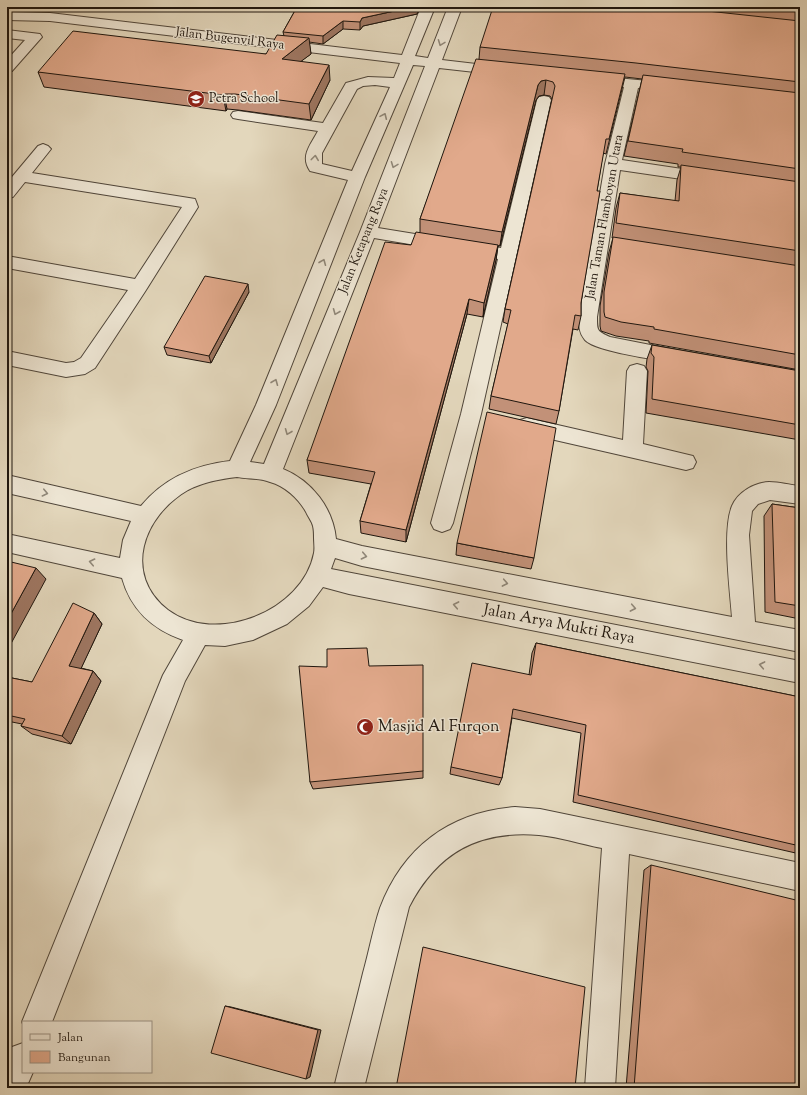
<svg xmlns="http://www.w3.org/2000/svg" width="807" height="1095" font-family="'Sorts Mill Goudy',serif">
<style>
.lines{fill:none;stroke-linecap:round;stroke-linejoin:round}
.minor-casing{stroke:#50463a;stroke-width:2}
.minor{fill:#ede5d3;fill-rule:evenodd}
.wall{fill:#c29178;stroke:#1f160e}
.shaded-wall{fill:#9e7661;stroke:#1f160e}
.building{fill:#e1a98b;stroke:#1f160e}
.oneway{stroke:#90887a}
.labels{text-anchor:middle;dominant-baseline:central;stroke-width:3;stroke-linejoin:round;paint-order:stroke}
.far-street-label{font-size:13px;fill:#1f160e;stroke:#ede5d3}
.far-poi-label{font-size:13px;fill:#1f160e;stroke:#ede5d3;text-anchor:start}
.street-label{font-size:16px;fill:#1f160e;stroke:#ede5d3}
.poi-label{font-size:16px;fill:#1f160e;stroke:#ede5d3;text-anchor:start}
</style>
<rect width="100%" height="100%" fill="#e3d7bc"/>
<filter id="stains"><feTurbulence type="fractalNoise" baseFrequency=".005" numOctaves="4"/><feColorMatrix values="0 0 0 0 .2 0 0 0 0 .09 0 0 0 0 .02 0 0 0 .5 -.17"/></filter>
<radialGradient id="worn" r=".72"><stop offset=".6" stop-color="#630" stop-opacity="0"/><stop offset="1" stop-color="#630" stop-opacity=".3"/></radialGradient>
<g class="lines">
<!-- minor casing -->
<g class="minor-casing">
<g id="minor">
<path d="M 421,7 L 435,7 L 415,56 L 428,58 L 448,7 L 462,7 L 442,60 L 502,67 L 507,68 L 509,71 L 507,74 L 502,75 L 439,68 L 378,228 L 501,248 L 537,100 L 539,97 L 544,96 L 549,97 L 551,100 L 481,414 L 453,523 L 450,529 L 442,532 L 434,529 L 431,523 L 461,414 L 498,259 L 374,238 L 283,469 C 312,481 333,508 336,539 L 362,546 L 732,617 C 730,590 722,530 732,506 C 738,492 754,483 769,482 C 779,482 790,485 800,486 L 800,504 L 770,500 L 758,504 L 752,511 L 749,535 L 755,622 L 800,630 L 800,652 L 362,566 L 335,558 L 331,569 L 800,661 L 800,683 L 349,594 L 323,587 L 309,606 L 287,624 L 253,640 L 225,646 L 205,645 L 185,681 L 52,1022 L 23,1022 L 23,1024 L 22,1022 L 163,675 L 183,640 C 152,629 131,610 122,578 L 7,552 L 7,534 L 120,558 L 123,540 L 131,521 L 7,493 L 7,475 L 141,506 C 164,478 195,465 230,461 L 256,405 L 348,180 L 310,171 C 300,156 310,146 318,131 L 238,119 L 233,118 L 231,115 L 233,112 L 238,111 L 323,123 L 346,83 L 368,77 L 394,78 L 400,63 L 50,21 L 7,20 L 7,12 L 50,13 L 402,55 ZM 413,65 L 425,66 L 360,232 L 264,464 L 250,462 L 276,405 L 365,177 ZM 375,85 L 390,87 L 352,171 L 322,164 L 322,153 L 357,89 L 363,86 ZM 237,477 C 248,479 260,478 270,482 C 285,486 299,499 306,512 C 308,517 312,521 313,526 C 314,530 314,534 314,538 C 314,543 315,548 314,553 C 303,611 216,646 168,610 C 122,574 143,516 188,490 C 203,482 220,479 237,477 Z"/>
<polygon points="7,30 40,34 42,37 12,71 7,72 7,60 25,40 7,38"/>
<path d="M 595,76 L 670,83 L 675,84 L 677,87 L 675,90 L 670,91 L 638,88 L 622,160 L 709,173 L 715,175 L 717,178 L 715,181 L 709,183 L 620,170 L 597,317 C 597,331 597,331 610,337 L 686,352 L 688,357 L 686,362 L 679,364 C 661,360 596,352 585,340 C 579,333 579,326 579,317 L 605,164 L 624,87 L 590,83 L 588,80 L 590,77 Z"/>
<polygon points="43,144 48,146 51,149 32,173 189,198 195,199 198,207 146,290 95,368 85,374 66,377 7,365 7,351 66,363 74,362 81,358 128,290 7,268 7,256 135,279 182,207 25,182 13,197 7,198 7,183 38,146"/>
<polygon points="637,364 644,366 647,371 643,444 693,456 696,462 693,468 686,470 520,432 517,426 520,420 527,418 623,440 627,371 630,366"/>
<path d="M 515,807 L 540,809 L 800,863 L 800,891 L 629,854 L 615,1088 L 585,1088 L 602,848 C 581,844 560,837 539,835 C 478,830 437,853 409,907 L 364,1088 L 334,1088 C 343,1050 354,1011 363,973 C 369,952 373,929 380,908 C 403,847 450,812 515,807 Z"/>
<polygon points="23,1043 23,1072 33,1072 26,1088 7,1088 7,1060 12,1047"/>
</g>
</g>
<!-- minor -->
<use href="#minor" class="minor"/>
</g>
<!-- wall -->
<g class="wall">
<polygon points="297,7 418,7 418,12 417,14 363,26 360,30 343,29 323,44 309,42 311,54 301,61 330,80 311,120 238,110 227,109 226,111 44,87 38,72 266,54 284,36 283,32"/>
<polygon points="628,7 800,7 800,370 649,343 649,341 616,336 601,331 600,326 600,306 609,252 613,238 612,238 616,208 620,193 675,201 677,180 681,167 678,167 678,164 624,156 642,79 625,77 606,154 603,153 597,191 581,303 581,316 578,330 573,329 559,411 556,424 489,409 491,396 508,324 503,322 505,309 552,99 550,96 544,95 539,96 536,100 500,246 498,246 496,260 483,317 467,314 406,542 361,533 360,521 371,484 309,473 307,460 411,245 420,232 420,219 479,59 480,47 627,10"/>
<polygon points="249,292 211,363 167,355 164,347"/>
<polygon points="652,345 800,371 800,440 646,413 648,371 646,367 647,359"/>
<polygon points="772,504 800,508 800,619 765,612 764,516"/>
<polygon points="457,543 534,558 531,569 456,555"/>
<polygon points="94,613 102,624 81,668 93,671 101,681 71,744 32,734 21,726 22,724 7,721 7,677 32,682"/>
<polygon points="536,643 800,697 800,854 573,802 581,733 512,718 502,778 499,785 450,774 451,767 529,675 532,653"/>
<polygon points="369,666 423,771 423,778 313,789 310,782 327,667"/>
<polygon points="651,865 800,1088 626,1088 644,870"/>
</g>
<!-- shaded-wall -->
<g class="shaded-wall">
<polygon points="413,7 418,7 418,12 417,14 363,26 360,30 360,22 362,18"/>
<polygon points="343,21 343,29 323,44 323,36"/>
<polygon points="309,38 311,54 284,74 282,59"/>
<polygon points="329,65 330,80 311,120 309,104"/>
<polygon points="546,80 544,95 539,96 536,100 500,246 502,232 538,85 541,81"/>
<polygon points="224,94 227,109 226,111 223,95"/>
<polygon points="498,245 496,260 483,317 484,303"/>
<polygon points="248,284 249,292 211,363 209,356"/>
<polygon points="469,299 467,314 406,542 406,530"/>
<polygon points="36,568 46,579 7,651 7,621"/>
<polygon points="94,613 102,624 78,675 69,666"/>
<polygon points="93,671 101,681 71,744 62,736"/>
<polygon points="225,1006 231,1007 321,1030 310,1077 306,1079"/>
</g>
<!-- building -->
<g class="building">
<polygon points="297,7 413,7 362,18 360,22 343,21 323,36 283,32"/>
<polygon points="493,7 596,7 627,10 628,7 670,7 800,21 800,82 636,63 480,47"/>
<polygon points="771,7 800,7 800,10"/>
<polygon points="73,31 266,54 277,35 309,38 282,59 329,65 309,104 235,94 224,94 223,95 38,72"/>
<polygon points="476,59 625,74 609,139 606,139 597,191 600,191 581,303 581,316 575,315 559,411 491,396 511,310 505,309 555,86 553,82 546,80 541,81 538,85 502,232 420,219"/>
<polygon points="643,75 800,93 800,169 682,152 683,149 628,141"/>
<polygon points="681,165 800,182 800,251 616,223 620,193 679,201"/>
<polygon points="416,232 498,245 484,303 469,299 406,530 360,521 375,472 307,460 385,242 411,245"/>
<polygon points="613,237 800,266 800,355 654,329 654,327 621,322 605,317 604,312 604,292"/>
<polygon points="205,276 248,284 209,356 164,347"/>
<polygon points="652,345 800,371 800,425 652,399 654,357 651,353"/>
<polygon points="487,412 556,428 534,558 457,543"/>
<polygon points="772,504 800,508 800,606 775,602"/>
<polygon points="7,561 36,568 7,621"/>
<polygon points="73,603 94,613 69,666 93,671 62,736 21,726 25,719 7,715 7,677 32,682"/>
<polygon points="536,643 800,697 800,846 578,795 586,725 513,709 502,778 451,767 472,663 531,675"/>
<polygon points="367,648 369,666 423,665 423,771 310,782 299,666 327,667 327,649"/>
<polygon points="651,865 800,901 800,1088 634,1088"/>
<polygon points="423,947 585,987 575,1088 396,1088"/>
<polygon points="225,1006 318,1030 306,1079 211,1053"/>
</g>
<!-- one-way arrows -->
<defs><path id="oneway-chevron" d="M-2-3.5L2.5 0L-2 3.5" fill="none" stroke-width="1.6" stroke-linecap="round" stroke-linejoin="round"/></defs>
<g class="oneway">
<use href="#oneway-chevron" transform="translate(441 43) rotate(111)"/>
<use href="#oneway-chevron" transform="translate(384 116) rotate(-66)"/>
<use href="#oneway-chevron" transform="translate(315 158) rotate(-83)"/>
<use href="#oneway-chevron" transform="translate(394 165) rotate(111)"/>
<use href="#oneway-chevron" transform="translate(323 262) rotate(-68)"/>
<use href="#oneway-chevron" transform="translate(336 312) rotate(112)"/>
<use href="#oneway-chevron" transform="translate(275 382) rotate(-68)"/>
<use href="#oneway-chevron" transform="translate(288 432) rotate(112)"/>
<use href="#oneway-chevron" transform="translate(45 493) rotate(13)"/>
<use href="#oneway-chevron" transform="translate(364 556) rotate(12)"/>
<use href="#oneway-chevron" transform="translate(92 562) rotate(-168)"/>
<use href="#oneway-chevron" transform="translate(505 583) rotate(11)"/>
<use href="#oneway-chevron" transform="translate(456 605) rotate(-169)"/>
<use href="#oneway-chevron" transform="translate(633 608) rotate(11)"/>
<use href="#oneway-chevron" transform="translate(762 665) rotate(-169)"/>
</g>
<!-- icons -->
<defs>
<g id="school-disc" transform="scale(0.9)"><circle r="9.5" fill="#8f2418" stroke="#ede5d3"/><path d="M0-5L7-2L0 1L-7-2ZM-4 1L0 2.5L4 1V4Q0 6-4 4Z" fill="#fff"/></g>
<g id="mosque-disc" transform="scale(0.9)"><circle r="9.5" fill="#8f2418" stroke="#ede5d3"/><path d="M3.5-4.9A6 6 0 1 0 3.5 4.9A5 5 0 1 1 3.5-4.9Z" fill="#fff"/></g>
</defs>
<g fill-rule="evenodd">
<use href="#school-disc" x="196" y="99"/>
<use href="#mosque-disc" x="365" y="727"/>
</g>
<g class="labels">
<!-- far-street labels -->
<g class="far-street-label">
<text transform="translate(230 39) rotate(7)">Jalan Bugenvil Raya</text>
<text transform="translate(605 217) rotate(-80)">Jalan Taman Flamboyan Utara</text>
<text transform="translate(364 241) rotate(-68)">Jalan Ketapang Raya</text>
</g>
<!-- far-poi labels -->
<g class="far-poi-label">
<text x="209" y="99">Petra School</text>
</g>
<!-- street labels -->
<g class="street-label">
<text transform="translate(559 625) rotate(11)">Jalan Arya Mukti Raya</text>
</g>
<!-- poi labels -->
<g class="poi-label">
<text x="378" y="727">Masjid Al Furqon</text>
</g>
</g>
<!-- margin -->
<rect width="807" height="1095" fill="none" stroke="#e3d7bc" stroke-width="24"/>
<rect x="8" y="8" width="791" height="1079" fill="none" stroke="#1f160e" stroke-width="2"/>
<rect x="12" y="12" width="783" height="1071" fill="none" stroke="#1f160e"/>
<!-- legend -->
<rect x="22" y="1021" width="130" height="52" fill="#ede5d3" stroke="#9b9284"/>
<rect x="30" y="1034" width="20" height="6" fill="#ede5d3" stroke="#9b9284"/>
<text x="58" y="1041" font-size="12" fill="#1f160e">Jalan</text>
<rect x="30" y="1051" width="20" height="12" fill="#e1a98b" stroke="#9b9284"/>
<text x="58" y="1061" font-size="12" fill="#1f160e">Bangunan</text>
<rect width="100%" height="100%" filter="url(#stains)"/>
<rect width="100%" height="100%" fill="url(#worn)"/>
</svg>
